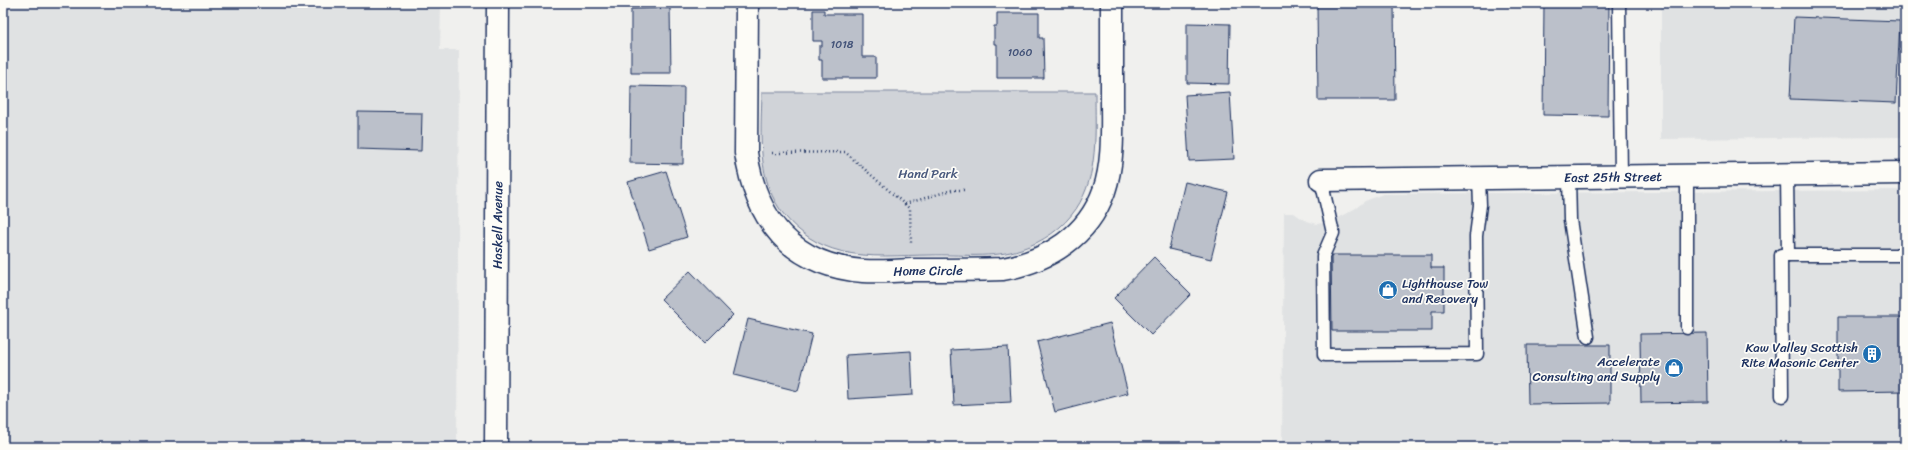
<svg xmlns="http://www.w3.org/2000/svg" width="1908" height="450" font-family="Sriracha,sans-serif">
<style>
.built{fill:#e0e2e3}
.green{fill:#d0d3d8;stroke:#76819b}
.building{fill:#bbc0ca;stroke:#1b2f5e}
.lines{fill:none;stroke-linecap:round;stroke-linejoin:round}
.lane-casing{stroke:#1b2f5e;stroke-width:15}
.street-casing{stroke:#1b2f5e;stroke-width:25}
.secondary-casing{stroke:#1b2f5e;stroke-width:25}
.path{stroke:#1b2f5e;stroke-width:2.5;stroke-dasharray:1 3;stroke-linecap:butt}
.lane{stroke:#fdfcf7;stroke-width:12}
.street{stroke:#fdfcf7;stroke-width:22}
.secondary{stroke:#fdfcf7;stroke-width:22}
.labels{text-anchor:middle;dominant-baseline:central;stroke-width:3.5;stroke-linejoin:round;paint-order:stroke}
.number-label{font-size:11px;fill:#435379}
.park-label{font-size:13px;fill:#48587c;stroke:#fdfcf7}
.street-label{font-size:13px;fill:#1b2f5e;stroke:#fdfcf7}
.poi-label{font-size:13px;fill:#1b2f5e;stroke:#fdfcf7;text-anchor:end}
</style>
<rect width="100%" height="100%" fill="#f0f0ee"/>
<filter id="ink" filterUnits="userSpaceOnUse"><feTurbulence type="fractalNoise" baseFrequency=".025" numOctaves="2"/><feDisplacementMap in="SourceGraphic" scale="8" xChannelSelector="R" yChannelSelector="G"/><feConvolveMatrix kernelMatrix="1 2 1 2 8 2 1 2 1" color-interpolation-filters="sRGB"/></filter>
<g filter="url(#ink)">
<!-- built -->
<g class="built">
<polygon points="3,3 441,3 440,50 459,50 457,447 3,447"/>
<polygon points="1661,3 1905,3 1904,137 1661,139"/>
<polygon points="1905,190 1905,446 1282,447 1284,213 1294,213 1304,220 1317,224 1332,221 1356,208 1365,201 1383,194"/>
</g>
<!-- green -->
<path class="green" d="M 762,92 L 1095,92 C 1095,131 1099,175 1076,209 C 1063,228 1043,242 1021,249 C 993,259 959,254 931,255 C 902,255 869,259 840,251 C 819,246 799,233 785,216 C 756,181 761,134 762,92 Z"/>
<!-- building -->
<g class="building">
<polygon points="1317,3 1394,3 1395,100 1318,100"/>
<polygon points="1544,3 1609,3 1608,116 1543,115"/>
<polygon points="670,8 671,73 631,73 631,9"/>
<polygon points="813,10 824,10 824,14 862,14 862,57 876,57 876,78 822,78 822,60 819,60 819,46 822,46 822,41 813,41"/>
<polygon points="997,13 1039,13 1039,38 1043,38 1044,78 997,78 997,44 994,44 994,26 997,26"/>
<polygon points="1794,17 1900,21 1896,103 1790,99"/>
<polygon points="1187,23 1230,24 1229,84 1187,83"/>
<polygon points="631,86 684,87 683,164 630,163"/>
<polygon points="1230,92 1234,159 1189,161 1185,95"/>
<polygon points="358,112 422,113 421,151 358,149"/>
<polygon points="666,171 687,237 649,249 628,182"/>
<polygon points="1185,182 1228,192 1211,259 1169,249"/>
<polygon points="1331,255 1431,255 1431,268 1444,268 1444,311 1432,311 1432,331 1332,331"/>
<polygon points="1154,257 1191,294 1151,335 1114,298"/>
<polygon points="690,271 733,315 705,343 661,299"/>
<polygon points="1838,317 1905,317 1905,391 1838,392"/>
<polygon points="748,319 812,334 798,391 734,375"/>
<polygon points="1110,323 1128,393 1055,412 1037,342"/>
<polygon points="1707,333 1708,402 1641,403 1640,334"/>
<polygon points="1527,345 1610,345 1610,403 1528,404"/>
<polygon points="1008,347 1011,402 954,405 951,350"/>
<polygon points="911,351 913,395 848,399 846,355"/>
</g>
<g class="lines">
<!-- lane casing -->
<g class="lane-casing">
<g id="lane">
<polyline points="1619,3 1621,177"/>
<polyline points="1787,175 1788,255"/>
<polyline points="1687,176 1687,328"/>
<polyline points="1569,177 1570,220 1588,337"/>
<polyline points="1321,180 1333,233 1323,256 1324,355 1477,354 1476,236 1480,205 1479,179"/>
<polyline points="1782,396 1781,255 1905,255"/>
</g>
</g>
<!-- street casing -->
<g class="street-casing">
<g id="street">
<path id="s1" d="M 747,3 L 746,153 C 756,220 791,265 863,271 C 879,272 896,271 912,270 C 942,270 973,270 1003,269 C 1048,261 1088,236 1104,191 C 1114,162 1112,128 1112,97 C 1112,66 1112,34 1112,3"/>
<path id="s2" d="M 1321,180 L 1905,173"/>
</g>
</g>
<!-- secondary casing -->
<g class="secondary-casing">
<g id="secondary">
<path id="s3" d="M 496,447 L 498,3"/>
</g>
</g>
<!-- path -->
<g class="path">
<polyline points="772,153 845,152 910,209 911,244"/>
<polyline points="905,204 952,190 966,190"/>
</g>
<!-- lane -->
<use href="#lane" class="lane"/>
<!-- street -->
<use href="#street" class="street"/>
<!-- secondary -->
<use href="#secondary" class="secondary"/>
</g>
</g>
<!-- icons -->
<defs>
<g id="shop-disc" transform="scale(1)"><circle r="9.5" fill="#1f6fb2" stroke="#fdfcf7"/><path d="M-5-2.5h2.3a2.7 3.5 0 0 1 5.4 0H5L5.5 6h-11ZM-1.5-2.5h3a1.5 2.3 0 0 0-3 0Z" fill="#fff"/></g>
<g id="building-disc" transform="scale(1)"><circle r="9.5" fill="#1f6fb2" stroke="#fdfcf7"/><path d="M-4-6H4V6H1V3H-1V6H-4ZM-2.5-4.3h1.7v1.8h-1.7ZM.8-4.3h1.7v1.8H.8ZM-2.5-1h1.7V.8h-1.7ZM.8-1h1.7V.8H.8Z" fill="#fff"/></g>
</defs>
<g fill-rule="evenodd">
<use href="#shop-disc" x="1388" y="290"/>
<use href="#building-disc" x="1872" y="354"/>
<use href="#shop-disc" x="1674" y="368"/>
</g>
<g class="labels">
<!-- number labels -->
<g class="number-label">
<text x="842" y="44">1018</text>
<text x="1020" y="52">1060</text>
</g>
<!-- park labels -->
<g class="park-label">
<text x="928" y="173">Hand Park</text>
</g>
<!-- street labels -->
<g class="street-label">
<text stroke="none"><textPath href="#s2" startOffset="292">East 25th Street</textPath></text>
<text stroke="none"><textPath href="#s3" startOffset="222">Haskell Avenue</textPath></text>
<text stroke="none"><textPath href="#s1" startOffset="397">Home Circle</textPath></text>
</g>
<!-- poi labels -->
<g class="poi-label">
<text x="1402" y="283" text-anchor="start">Lighthouse Tow<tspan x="1402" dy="15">and Recovery</tspan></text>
<text x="1858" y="347">Kaw Valley Scottish<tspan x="1858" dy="15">Rite Masonic Center</tspan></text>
<text x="1660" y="361">Accelerate<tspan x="1660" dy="15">Consulting and Supply</tspan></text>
</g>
</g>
<!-- margin -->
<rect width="1908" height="450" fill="none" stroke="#fdfcf7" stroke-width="16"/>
<rect x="8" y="8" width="1892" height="434" fill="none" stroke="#1b2f5e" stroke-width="1.5" filter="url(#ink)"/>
</svg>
